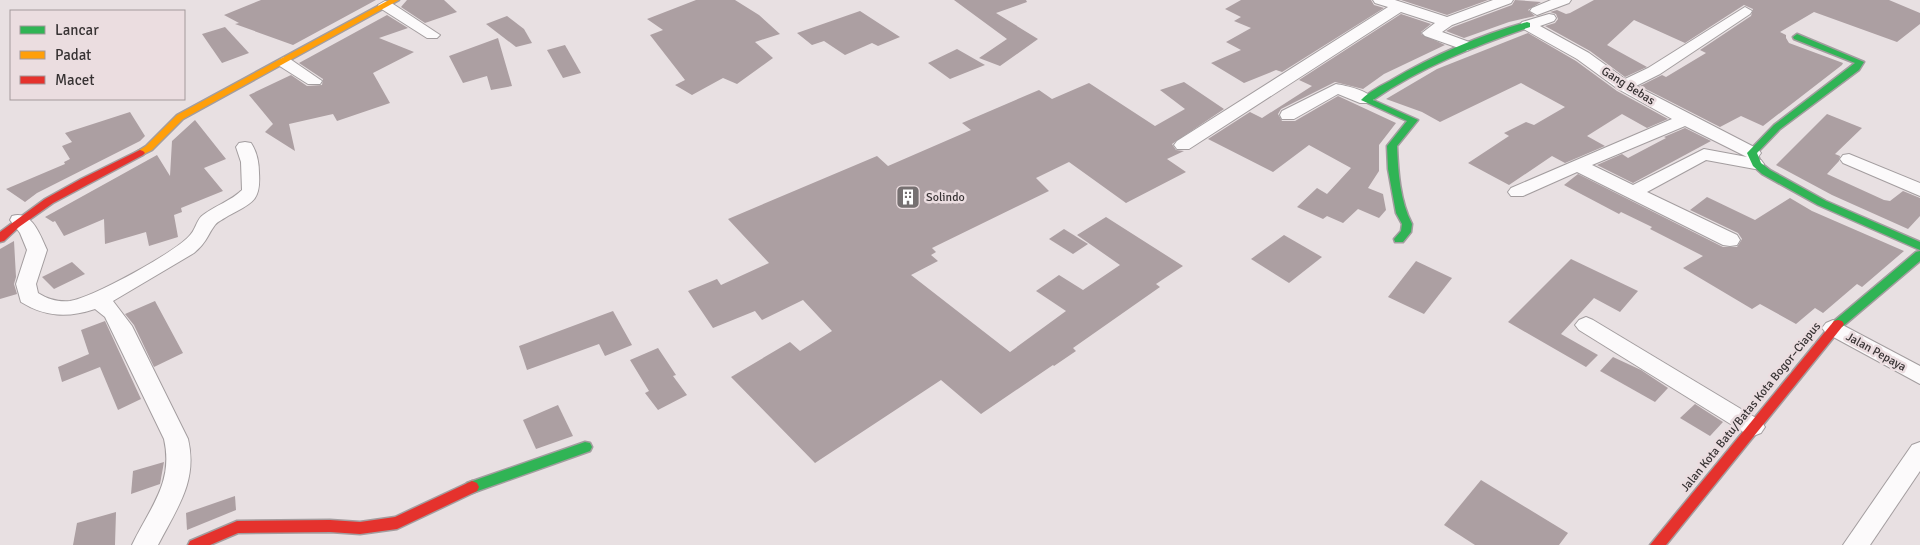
<svg xmlns="http://www.w3.org/2000/svg" width="1920" height="545" font-family="Signika,sans-serif">
<style>
.building{fill:#ac9fa2}
.lines{fill:none;stroke-linecap:round;stroke-linejoin:round}
.street-casing{stroke:#a39d9f;stroke-width:2}
.fast-casing{stroke:#a39d9f;stroke-width:3}
.slow-casing{stroke:#a39d9f;stroke-width:3}
.jam-casing{stroke:#a39d9f;stroke-width:3}
.street{fill:#fcfafb;fill-rule:evenodd}
.fast{fill:#30b455;fill-rule:evenodd}
.slow{fill:#ff9f0a;fill-rule:evenodd}
.jam{fill:#e5322d;fill-rule:evenodd}
.labels{text-anchor:middle;dominant-baseline:central;stroke-width:5;stroke-linejoin:round;paint-order:stroke}
.street-label{font-size:12px;fill:#383334;stroke:#ebdde0}
.poi-label{font-size:12px;fill:#383334;stroke:#ebdde0;text-anchor:start}
</style>
<rect width="100%" height="100%" fill="#e8e0e2"/>
<!-- building -->
<g class="building">
<polygon points="261,0 376,0 293,45 235,24 239,23 224,15"/>
<polygon points="407,0 444,0 457,12 425,23 401,7"/>
<polygon points="696,0 735,0 759,15 780,34 755,42 773,58 737,84 723,78 692,95 675,85 685,80 650,35 663,30 647,19"/>
<polygon points="954,0 1026,0 1027,2 996,13 1038,39 1000,66 979,58 1007,39"/>
<polygon points="1241,0 1371,0 1374,5 1384,8 1282,72 1276,70 1244,83 1211,63 1241,50 1226,42 1251,28 1234,21 1241,17 1225,9"/>
<polygon points="1401,0 1488,0 1447,15"/>
<polygon points="1515,0 1541,2 1528,10 1535,16 1509,22 1464,38 1446,31 1453,27 1512,5"/>
<polygon points="1594,0 1889,0 1920,13 1920,24 1897,42 1814,12 1780,32 1786,35 1786,38 1789,43 1843,63 1842,65 1763,126 1741,116 1720,127 1640,86 1662,75 1666,77 1706,53 1700,50 1751,16 1753,9 1744,5 1685,43 1634,20 1607,45 1647,67 1625,77 1590,51 1545,26 1555,23 1558,19 1556,14 1550,12 1557,10 1566,14 1570,13"/>
<polygon points="860,11 900,37 878,46 872,43 845,55 824,41 812,45 797,33"/>
<polygon points="1401,14 1431,24 1421,32 1421,34 1445,45 1384,74 1363,89 1335,82 1281,109 1278,114 1282,121 1295,121 1338,96 1396,123 1379,145 1379,171 1368,188 1383,194 1386,210 1379,218 1358,209 1343,223 1327,216 1323,219 1297,207 1317,188 1327,194 1351,168 1309,145 1273,172 1208,139 1250,112 1262,118 1312,86 1299,80"/>
<polygon points="387,15 408,28 379,38 414,52 373,73 390,103 337,121 333,114 289,124 295,151 265,132 273,124 249,95 291,75 307,86 322,85 323,79 299,63"/>
<polygon points="507,16 524,29 532,43 516,47 486,24"/>
<polygon points="225,27 249,53 222,63 202,34"/>
<polygon points="1528,33 1576,61 1617,91 1668,119 1647,128 1622,114 1587,136 1605,146 1565,163 1552,156 1509,185 1468,163 1509,136 1504,133 1526,122 1534,125 1565,107 1521,83 1440,122 1422,112 1386,99 1437,69"/>
<polygon points="498,38 512,86 491,90 487,76 463,83 449,56"/>
<polygon points="565,45 581,73 563,78 547,50"/>
<polygon points="957,49 985,65 950,79 928,63"/>
<polygon points="1184,82 1224,109 1172,144 1176,150 1184,151 1167,159 1186,172 1126,203 1069,162 1036,178 1049,191 932,248 936,252 931,255 938,261 911,275 1010,352 1066,311 1036,291 1059,275 1083,290 1120,265 1077,235 1106,217 1183,266 1156,284 1160,287 1073,348 1076,351 1054,366 1053,365 981,414 941,380 815,463 731,377 790,342 800,351 832,331 803,300 762,320 755,311 713,328 688,291 717,279 721,285 769,263 728,219 877,156 888,166 971,130 962,123 1039,90 1052,99 1089,83 1155,126 1185,109 1160,90"/>
<polygon points="130,112 145,136 140,141 37,193 25,202 6,189 65,164 64,162 70,159 62,146 72,142 65,133"/>
<polygon points="1827,114 1862,128 1835,154 1840,156 1839,161 1827,174 1884,200 1890,201 1903,191 1920,198 1920,216 1908,229 1832,195 1776,165"/>
<polygon points="195,120 226,159 204,168 223,191 181,208 182,212 174,215 178,237 149,246 146,232 105,244 104,219 64,236 55,221 53,222 45,217 157,155 170,176 172,141"/>
<polygon points="1685,128 1711,141 1633,183 1597,165 1622,154 1628,158 1666,138 1664,137"/>
<polygon points="1578,174 1723,247 1737,247 1742,239 1738,233 1690,210 1707,197 1755,220 1790,198 1812,211 1904,251 1862,287 1857,284 1823,313 1815,308 1796,324 1760,304 1752,309 1683,268 1703,256 1650,229 1652,227 1621,212 1619,214 1564,185"/>
<polygon points="1064,229 1088,244 1073,254 1049,239"/>
<polygon points="1284,235 1322,257 1289,283 1251,259"/>
<polygon points="14,241 16,277 14,284 17,294 0,299 0,249"/>
<polygon points="1571,259 1638,291 1620,312 1594,298 1561,334 1598,355 1586,367 1508,322"/>
<polygon points="1416,261 1452,278 1424,314 1388,297"/>
<polygon points="72,262 85,274 54,289 42,277"/>
<polygon points="155,301 183,353 154,367 134,325 125,314"/>
<polygon points="613,311 632,345 605,356 599,344 527,370 519,346"/>
<polygon points="105,321 141,399 118,410 100,367 62,382 58,367 89,354 81,330"/>
<polygon points="658,348 676,375 673,376 687,395 658,410 645,393 649,391 630,360"/>
<polygon points="1613,357 1641,370 1668,388 1655,402 1600,371"/>
<polygon points="1695,404 1723,422 1710,436 1680,418"/>
<polygon points="558,405 573,436 536,449 523,420"/>
<polygon points="164,462 160,484 131,494 133,471"/>
<polygon points="1481,480 1568,533 1559,545 1475,545 1444,525"/>
<polygon points="235,496 236,510 187,530 186,513"/>
<polygon points="116,512 115,545 73,545 77,523"/>
</g>
<g class="lines">
<!-- street casing -->
<g class="street-casing">
<g id="street">
<polygon points="1373,0 1395,0 1447,17 1493,0 1513,0 1511,3 1452,25 1442,32 1472,43 1475,46 1467,51 1425,36 1422,33 1435,23 1401,12 1189,149 1177,149 1174,145 1177,141 1388,7 1375,3"/>
<polygon points="1551,0 1571,0 1569,3 1537,15 1530,11 1532,8"/>
<polygon points="385,1 390,2 440,35 437,38 427,38 380,8 378,5"/>
<path d="M 1745,7 L 1752,11 L 1750,14 L 1660,74 L 1636,86 L 1758,149 L 1761,153 L 1758,157 L 1753,158 L 1761,160 L 1764,164 L 1761,168 L 1755,169 L 1706,160 L 1647,192 L 1737,235 L 1740,240 L 1737,245 L 1730,246 L 1723,245 L 1577,172 L 1523,196 L 1511,196 L 1508,192 L 1511,188 L 1672,119 L 1618,89 L 1577,59 L 1522,28 L 1520,25 L 1522,22 L 1549,14 L 1554,15 L 1556,18 L 1554,21 L 1540,26 L 1589,53 L 1625,79 L 1648,68 ZM 1685,126 L 1747,157 L 1704,149 L 1633,185 L 1592,165 Z"/>
<polygon points="284,57 290,59 322,81 320,84 308,84 278,65 276,62"/>
<path d="M 1336,84 C 1347,86 1368,90 1374,100 L 1372,103 L 1360,103 L 1338,94 L 1294,119 L 1282,119 L 1280,115 L 1282,111 Z"/>
<path d="M 245,142 L 251,143 C 257,152 259,163 259,173 C 261,202 251,203 228,216 C 224,219 218,221 215,225 C 206,237 208,241 194,253 L 113,301 L 132,326 L 188,439 C 198,481 177,508 158,545 L 132,545 C 150,507 174,483 164,439 L 105,317 L 95,309 C 68,318 45,317 21,302 L 16,284 L 27,250 L 20,233 L 10,220 L 12,216 C 32,210 40,235 47,250 L 36,284 L 38,293 C 49,300 58,302 70,301 C 92,298 178,251 191,234 C 196,228 197,219 203,215 C 216,205 231,201 242,190 L 241,162 L 236,147 L 239,143 Z"/>
<polygon points="1849,154 1920,183 1920,196 1843,163 1840,159 1843,155"/>
<polygon points="1586,317 1593,320 1761,421 1765,427 1761,433 1753,436 1745,433 1579,330 1575,325 1579,320"/>
<polygon points="1833,320 1920,366 1920,384 1826,333 1822,328 1826,323"/>
<polygon points="1920,442 1920,471 1870,545 1843,545 1912,445"/>
</g>
</g>
<!-- fast casing -->
<g class="fast-casing">
<g id="fast">
<path d="M 1527,22 L 1530,23 L 1530,27 C 1475,46 1421,67 1373,100 L 1418,120 L 1397,146 C 1398,172 1400,201 1412,224 L 1411,232 L 1403,242 L 1395,242 L 1394,239 L 1401,231 L 1402,224 L 1396,213 L 1388,169 L 1387,146 L 1407,121 L 1361,100 C 1369,92 1380,86 1390,81 C 1432,56 1480,35 1527,22 Z"/>
<polygon points="1797,34 1864,62 1859,70 1780,129 1757,153 1761,163 1770,170 1826,201 1920,242 1920,250 1818,205 1762,174 1753,166 1747,153 1774,125 1855,63 1794,39 1793,37"/>
<polygon points="1920,251 1920,261 1842,327 1834,327 1832,324 1834,321 1916,252"/>
<polygon points="585,442 590,443 592,447 590,451 472,493 467,491 465,487 467,483"/>
</g>
</g>
<!-- slow casing -->
<g class="slow-casing">
<polygon id="slow" points="389,0 399,0 183,119 152,150 140,156 135,153 146,146 177,115"/>
</g>
<!-- jam casing -->
<g class="jam-casing">
<g id="jam">
<polygon points="140,150 143,151 145,153 143,155 53,203 19,227 4,241 0,242 0,232 45,199 81,179"/>
<polygon points="1838,320 1842,321 1844,324 1842,327 1666,545 1650,545 1834,321"/>
<polygon points="472,481 477,483 479,487 477,491 397,529 360,534 330,532 238,533 210,545 188,545 190,541 237,521 330,520 360,522 395,517"/>
</g>
</g>
<!-- street -->
<use href="#street" class="street"/>
<!-- fast -->
<use href="#fast" class="fast"/>
<!-- slow -->
<use href="#slow" class="slow"/>
<!-- jam -->
<use href="#jam" class="jam"/>
</g>
<!-- icons -->
<defs>
<g id="building-square" transform="scale(1.25)"><rect x="-9" y="-9" width="18" height="18" rx="4" fill="#767071" stroke="#ebdde0"/><path d="M-4-6H4V6H1V3H-1V6H-4ZM-2.5-4.3h1.7v1.8h-1.7ZM.8-4.3h1.7v1.8H.8ZM-2.5-1h1.7V.8h-1.7ZM.8-1h1.7V.8H.8Z" fill="#fff"/></g>
</defs>
<g fill-rule="evenodd">
<use href="#building-square" x="908" y="197"/>
</g>
<g class="labels">
<!-- street labels -->
<g class="street-label">
<text transform="translate(1628 86) rotate(32)">Gang Bebas</text>
<text transform="translate(1876 352) rotate(29)">Jalan Pepaya</text>
<text transform="translate(1751 407) rotate(-51)">Jalan Kota Batu/Batas Kota Bogor–Ciapus</text>
</g>
<!-- poi labels -->
<g class="poi-label">
<text x="926" y="197">Solindo</text>
</g>
</g>
<!-- legend -->
<rect x="10" y="10" width="175" height="90" fill="#ebdde0" stroke="#a3999b"/>
<rect x="20" y="26" width="25" height="8" fill="#30b455" stroke="#a3999b"/>
<text x="55" y="35" font-size="15" fill="#383334">Lancar</text>
<rect x="20" y="51" width="25" height="8" fill="#ff9f0a" stroke="#a3999b"/>
<text x="55" y="60" font-size="15" fill="#383334">Padat</text>
<rect x="20" y="76" width="25" height="8" fill="#e5322d" stroke="#a3999b"/>
<text x="55" y="85" font-size="15" fill="#383334">Macet</text>
</svg>
